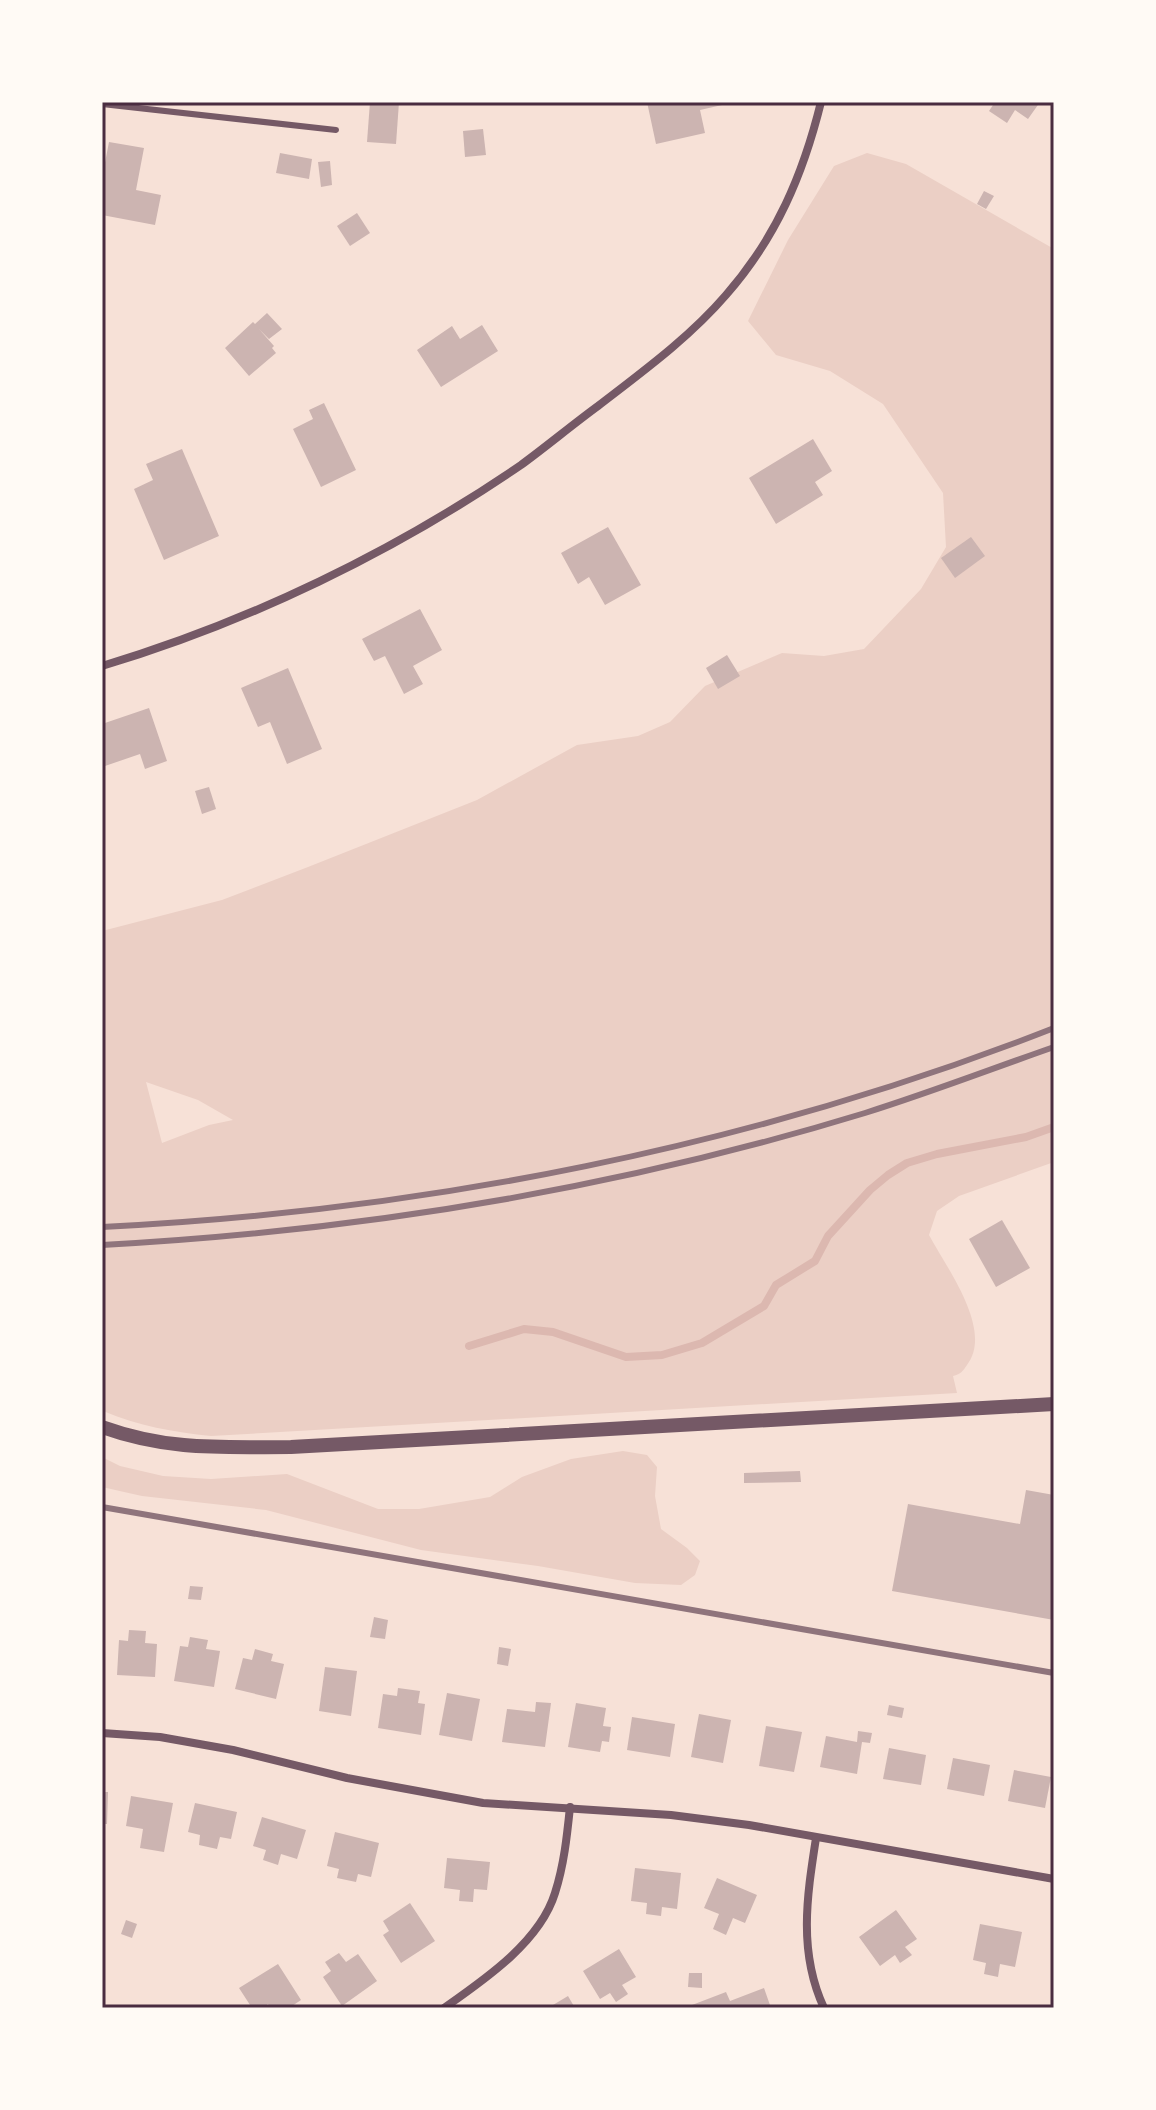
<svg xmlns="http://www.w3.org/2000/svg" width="1156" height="2110" font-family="'DejaVu Sans',sans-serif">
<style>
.green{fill:#ebcfc5;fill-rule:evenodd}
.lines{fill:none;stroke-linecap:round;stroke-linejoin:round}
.stream{stroke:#dcb8b0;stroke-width:8}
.building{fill:#ccb4b1}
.service{stroke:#755966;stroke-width:6}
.minor{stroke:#755966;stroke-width:8}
.tertiary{stroke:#755966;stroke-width:14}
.rail{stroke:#8f747c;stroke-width:6}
.neatline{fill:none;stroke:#4a2c40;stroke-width:3}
</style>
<rect width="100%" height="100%" fill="#f7e1d7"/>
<!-- green -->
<g class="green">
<path d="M 867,153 L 906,164 L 1054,249 L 1054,1162 L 959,1196 L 937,1211 L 929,1235 C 946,1267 994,1330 967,1365 C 963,1371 961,1374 953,1376 L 957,1393 L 211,1436 C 173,1432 139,1426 103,1411 L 102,931 L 222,900 L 308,867 L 477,800 L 577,745 L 638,736 L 670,722 L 705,686 L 782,653 L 824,656 L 864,649 L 921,589 L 946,547 L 943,493 L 883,404 L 830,371 L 776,355 L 748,321 L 788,240 L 834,166 ZM 146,1082 L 198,1100 L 233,1120 L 209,1125 L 162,1143 Z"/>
<polygon points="623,1451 647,1455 657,1467 655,1496 661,1529 687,1548 700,1561 695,1575 681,1585 635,1583 538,1566 421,1550 266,1510 142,1496 102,1487 102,1457 120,1466 163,1476 211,1479 287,1474 378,1509 419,1509 490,1497 522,1477 571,1459"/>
</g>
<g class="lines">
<!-- stream -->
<polyline class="stream" points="469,1346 524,1329 553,1332 626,1357 662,1355 702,1343 764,1306 776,1285 815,1261 828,1236 870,1190 888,1175 907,1163 937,1154 1026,1137 1054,1127"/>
</g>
<!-- building -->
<g class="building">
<polygon points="370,102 399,102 396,144 367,142"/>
<polygon points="647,102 730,102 731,103 700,110 705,133 656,144"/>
<polygon points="995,102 1040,102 1028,119 1015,110 1007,123 989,111"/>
<polygon points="483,129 486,155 465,157 463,131"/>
<polygon points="109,142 144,148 136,190 161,195 155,225 102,215 102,178"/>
<polygon points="280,153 312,159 309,179 276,173"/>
<polygon points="330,161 332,185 321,187 318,162"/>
<polygon points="984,191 994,196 986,209 977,204"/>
<polygon points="357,213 370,233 350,246 337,226"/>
<polygon points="267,313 282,329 269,339 259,329 274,346 272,348 276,353 249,376 225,348 253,322 255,324"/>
<polygon points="482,325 498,351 441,387 417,350 452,326 460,339"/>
<polygon points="324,403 356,470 321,487 293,429 313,419 309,410"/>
<polygon points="813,439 832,471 815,482 823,495 776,524 749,478"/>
<polygon points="182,449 219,536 164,560 134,489 153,480 146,464"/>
<polygon points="608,527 641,585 605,605 589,577 578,584 561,553"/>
<polygon points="971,537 985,556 955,578 941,558"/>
<polygon points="420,609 442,650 413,666 423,684 404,694 385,656 374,661 362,639"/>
<polygon points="727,655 740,676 718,689 706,668"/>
<polygon points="288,668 322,749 287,764 270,722 258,727 241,688"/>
<polygon points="149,708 167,761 145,769 140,754 105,766 102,758 102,724"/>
<polygon points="209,787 216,809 202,814 195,791"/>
<polygon points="1002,1220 1030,1268 996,1287 969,1239"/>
<polygon points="800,1471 801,1482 744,1483 744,1473"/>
<polygon points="1026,1490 1054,1495 1054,1620 892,1591 908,1504 1020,1524"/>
<polygon points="190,1586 203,1587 201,1600 188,1599"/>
<polygon points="374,1617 388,1620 385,1639 370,1637"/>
<polygon points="129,1630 146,1631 145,1643 157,1644 155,1677 117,1675 119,1640 128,1641"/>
<polygon points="190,1637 208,1640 206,1649 220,1651 214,1687 174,1681 180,1646 188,1647"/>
<polygon points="499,1647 511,1649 508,1666 497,1664"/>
<polygon points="255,1649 273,1654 271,1661 284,1664 276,1699 235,1689 243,1658 252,1660"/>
<polygon points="325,1667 357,1671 351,1716 319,1711"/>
<polygon points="398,1688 420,1691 418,1703 425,1704 421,1735 378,1728 383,1694 397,1696"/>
<polygon points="447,1693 480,1699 472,1741 439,1735"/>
<polygon points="536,1702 551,1703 545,1747 502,1742 507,1709 535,1712"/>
<polygon points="576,1703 606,1708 603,1726 611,1727 609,1742 602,1741 600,1752 568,1747"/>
<polygon points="889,1705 904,1708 902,1718 887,1715"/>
<polygon points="699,1714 731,1720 723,1763 691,1757"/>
<polygon points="632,1717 675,1724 670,1757 627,1750"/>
<polygon points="766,1726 802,1732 794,1772 759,1766"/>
<polygon points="858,1731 872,1733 870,1743 862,1742 857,1774 820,1767 826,1736 857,1742"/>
<polygon points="889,1748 926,1755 921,1785 883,1779"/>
<polygon points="953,1758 990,1765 984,1796 947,1789"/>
<polygon points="1014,1770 1051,1777 1045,1808 1008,1801"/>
<polygon points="102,1792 108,1792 107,1824 102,1824"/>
<polygon points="131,1796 173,1803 164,1852 140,1848 143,1829 126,1826"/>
<polygon points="195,1803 237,1812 231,1839 220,1837 217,1849 199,1845 200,1835 188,1832"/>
<polygon points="262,1817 306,1830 297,1859 281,1854 278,1865 263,1860 266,1850 253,1846"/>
<polygon points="335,1832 379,1843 371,1877 358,1874 356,1882 337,1878 339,1869 327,1866"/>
<polygon points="447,1858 490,1862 487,1890 474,1889 473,1902 459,1901 460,1890 444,1888"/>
<polygon points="635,1868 681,1873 677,1909 662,1907 661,1916 646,1914 647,1903 631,1901"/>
<polygon points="717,1878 757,1895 745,1923 733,1918 726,1935 713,1929 719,1914 704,1908"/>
<polygon points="410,1903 435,1941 401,1963 383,1935 389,1931 383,1921"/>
<polygon points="896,1910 917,1939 905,1947 912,1955 900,1963 895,1955 880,1966 859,1937"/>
<polygon points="126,1920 137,1924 132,1938 121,1934"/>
<polygon points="980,1924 1022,1932 1015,1967 1000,1964 998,1977 984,1974 986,1963 973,1960"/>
<polygon points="619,1949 636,1977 622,1985 628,1994 616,2002 610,1993 600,1999 583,1971"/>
<polygon points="339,1953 346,1962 358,1954 377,1981 342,2006 323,1977 331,1971 325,1962"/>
<polygon points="278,1964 301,2000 289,2008 270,2008 268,2004 263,2008 252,2008 239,1988"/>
<polygon points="689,1973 702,1973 702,1988 688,1987"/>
<polygon points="764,1988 771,2008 693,2008 692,2005 726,1992 730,2001"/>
<polygon points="568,1996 575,2008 548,2008"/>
</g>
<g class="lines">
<!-- service -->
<polyline class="service" points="102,104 336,130"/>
<!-- minor -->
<g class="minor">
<path d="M 102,666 C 249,622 394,552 521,465 C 547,446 572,425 598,406 C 642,372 689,338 726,295 C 776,238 803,175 821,102"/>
<polyline points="102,1733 160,1737 233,1750 347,1778 483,1803 671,1815 749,1825 1054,1879"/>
<path d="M 816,1838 C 807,1896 798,1952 824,2008"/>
<path d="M 444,2008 C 484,1980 540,1942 555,1893 C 564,1865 567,1836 570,1807"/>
</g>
<!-- tertiary -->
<path class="tertiary" d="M 102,1427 C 169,1451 221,1447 291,1447 L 1054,1404"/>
<!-- rail -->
<g class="rail">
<path d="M 102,1227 C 426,1211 751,1147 1054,1028"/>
<path d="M 102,1245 C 361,1231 617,1189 865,1113 C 929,1093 991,1069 1054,1047"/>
<polyline points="102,1507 1054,1673"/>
</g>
</g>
<!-- border -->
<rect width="1156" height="2110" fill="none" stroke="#fffaf5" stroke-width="208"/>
<rect x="104" y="104" width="948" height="1902" class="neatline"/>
</svg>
